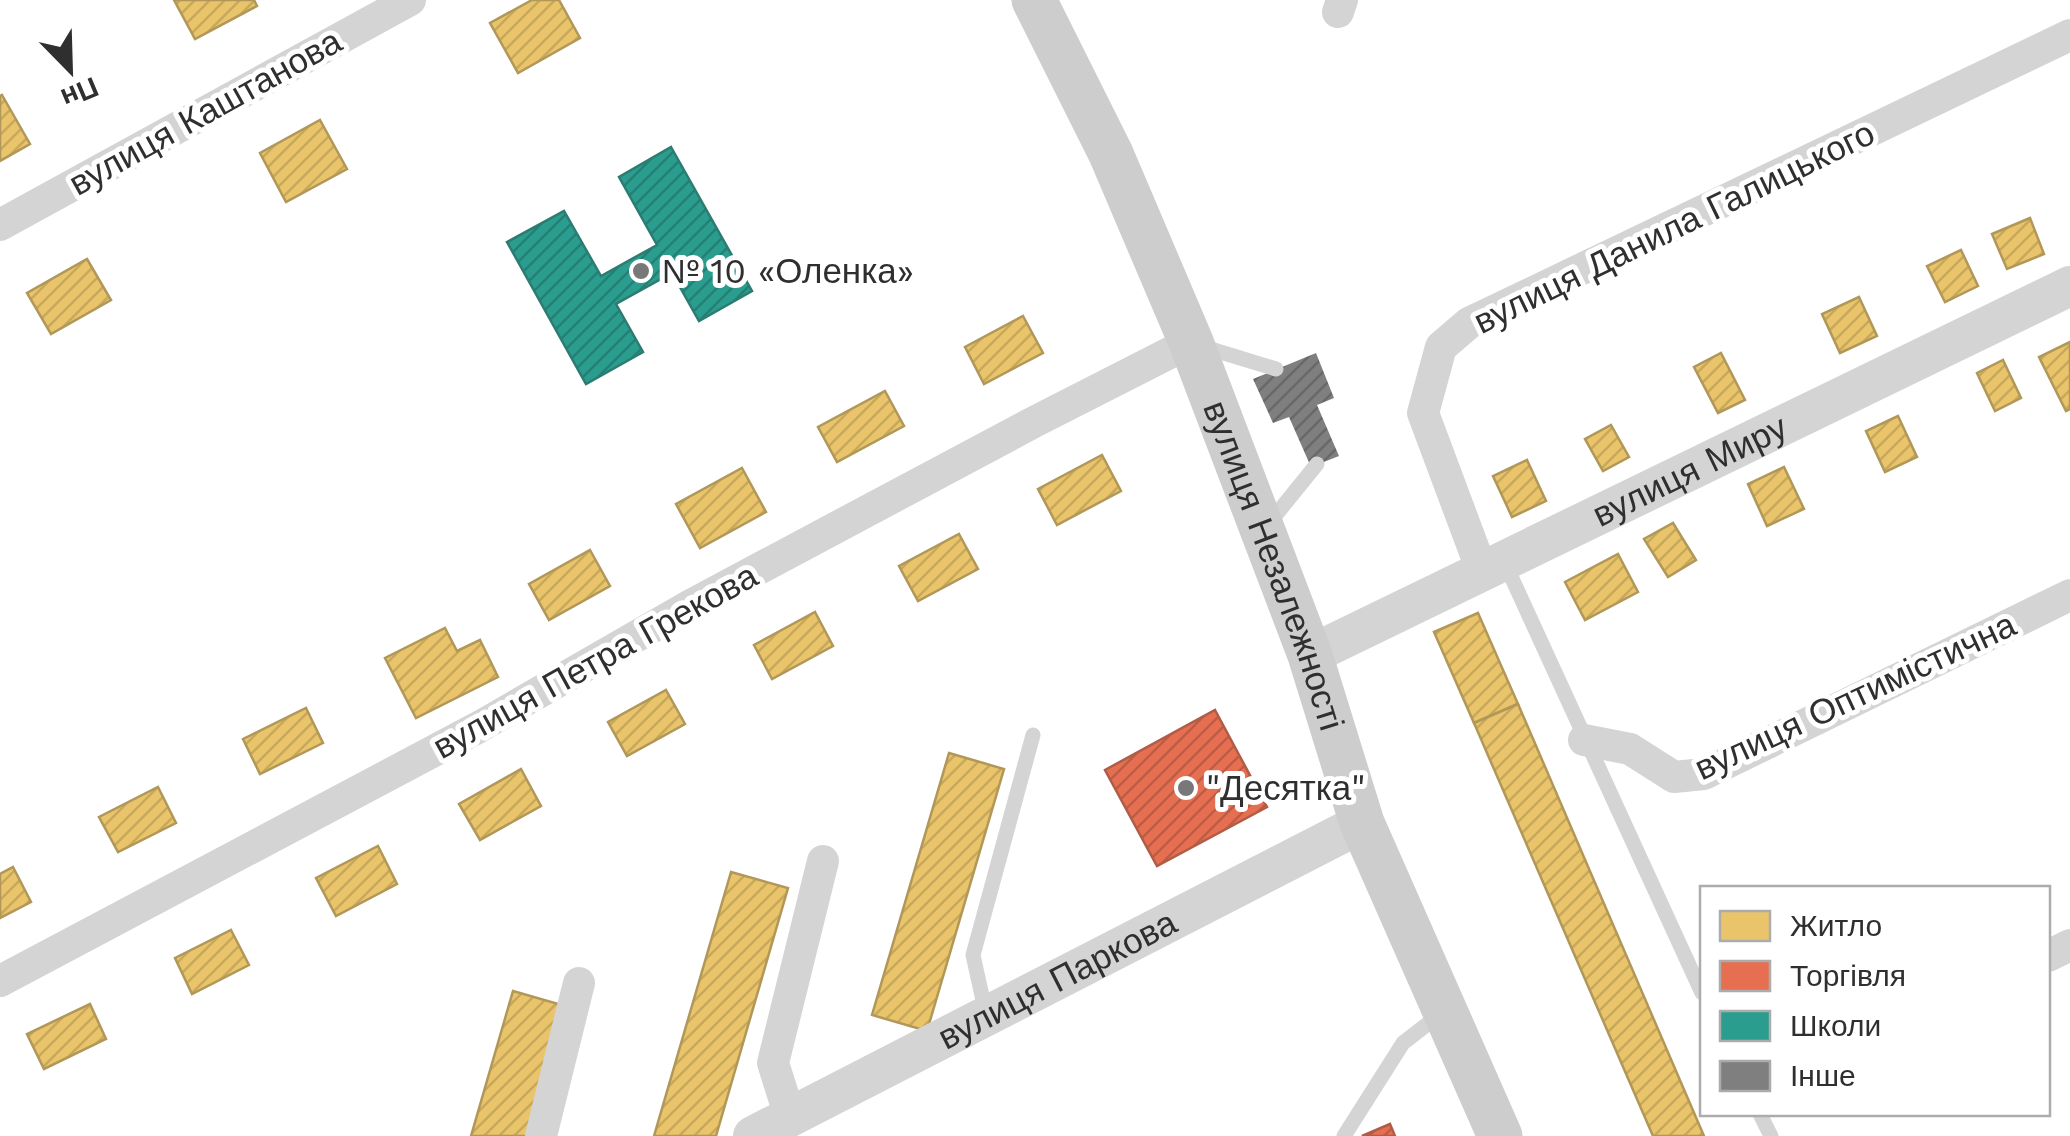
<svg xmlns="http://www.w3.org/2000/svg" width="2070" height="1136" font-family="'Work Sans',sans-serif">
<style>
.homes{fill:url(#homes-hatch);stroke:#b19758;stroke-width:2.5}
.shops{fill:url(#shops-hatch);stroke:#b05c47;stroke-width:2.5}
.schools{fill:url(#schools-hatch);stroke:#2c7c72;stroke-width:2.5}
.building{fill:url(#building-hatch)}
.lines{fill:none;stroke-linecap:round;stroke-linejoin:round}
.service{stroke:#d4d4d4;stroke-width:15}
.minor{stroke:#d4d4d4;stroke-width:32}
.tertiary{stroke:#d4d4d4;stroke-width:40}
.secondary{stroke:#cdcdcd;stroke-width:45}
.poi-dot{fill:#787878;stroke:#fff;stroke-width:4}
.labels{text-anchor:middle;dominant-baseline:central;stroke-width:10;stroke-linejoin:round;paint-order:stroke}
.street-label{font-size:35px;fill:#2f2f2f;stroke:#fff}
.poi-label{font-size:35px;fill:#2f2f2f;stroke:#fff;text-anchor:start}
</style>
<defs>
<pattern id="homes-hatch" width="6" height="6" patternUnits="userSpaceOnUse" patternTransform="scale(2.5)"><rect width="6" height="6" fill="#e9c46a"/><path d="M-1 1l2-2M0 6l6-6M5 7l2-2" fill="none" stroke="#c8a95c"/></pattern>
<pattern id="shops-hatch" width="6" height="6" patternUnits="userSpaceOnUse" patternTransform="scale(2.5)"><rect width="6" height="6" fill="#e76f51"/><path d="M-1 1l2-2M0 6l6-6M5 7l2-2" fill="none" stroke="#bc5c44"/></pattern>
<pattern id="schools-hatch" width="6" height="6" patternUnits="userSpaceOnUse" patternTransform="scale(2.5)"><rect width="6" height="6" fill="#2a9d8f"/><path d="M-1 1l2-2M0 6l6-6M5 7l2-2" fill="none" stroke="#248075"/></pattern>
<pattern id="building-hatch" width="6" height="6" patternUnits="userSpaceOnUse" patternTransform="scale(2.5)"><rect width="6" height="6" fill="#7f7f7f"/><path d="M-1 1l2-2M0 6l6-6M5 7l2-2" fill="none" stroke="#686868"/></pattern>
</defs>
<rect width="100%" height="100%" fill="#fff"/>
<!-- homes -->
<g class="homes">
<polygon points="174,0 254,0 257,6 195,39"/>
<polygon points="532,0 559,0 580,38 518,73 490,23"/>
<polygon points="2,95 30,144 0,161 0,96"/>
<polygon points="320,120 347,169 286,202 260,153"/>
<polygon points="2030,218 2044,254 2007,269 1992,234"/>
<polygon points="1961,250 1978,286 1945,302 1927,266"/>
<polygon points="87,259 111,300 51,334 27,293"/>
<polygon points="1859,297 1877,336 1840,353 1822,314"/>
<polygon points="1023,316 1043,353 984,384 965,347"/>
<polygon points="2070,342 2070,409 2066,411 2039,357"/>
<polygon points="1721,353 1745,400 1718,413 1694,367"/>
<polygon points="2003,360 2021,398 1995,411 1977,373"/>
<polygon points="885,391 904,426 837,462 818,427"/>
<polygon points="1898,416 1917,457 1885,472 1866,431"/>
<polygon points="1611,425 1629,457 1603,471 1585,439"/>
<polygon points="1102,455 1121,491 1057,525 1038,489"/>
<polygon points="1527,460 1546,501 1512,517 1493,476"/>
<polygon points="1784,467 1804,509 1767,526 1748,484"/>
<polygon points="742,468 766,512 700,548 676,504"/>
<polygon points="1673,523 1696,560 1668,577 1644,539"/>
<polygon points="959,534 978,569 918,601 899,566"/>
<polygon points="590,550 610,586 549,620 529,584"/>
<polygon points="1618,554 1638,592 1585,620 1565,582"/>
<polygon points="815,612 833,646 772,679 754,645"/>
<polygon points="1478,613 1518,704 1474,723 1434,632"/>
<polygon points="445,628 457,651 480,640 498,677 416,718 385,658"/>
<polygon points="666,690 685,724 627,756 608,722"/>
<polygon points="1518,704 1704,1136 1653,1136 1474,723"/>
<polygon points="306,708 323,743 260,774 243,739"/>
<polygon points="949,753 1004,769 927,1031 872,1015"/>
<polygon points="521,769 541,806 480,840 459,804"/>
<polygon points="158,787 176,823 118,852 99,817"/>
<polygon points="378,846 397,884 336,916 316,878"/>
<polygon points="13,867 31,902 0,918 0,874"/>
<polygon points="731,872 788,888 716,1136 654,1136"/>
<polygon points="231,930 249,965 192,994 175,958"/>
<polygon points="513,991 569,1007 532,1136 471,1136"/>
<polygon points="90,1004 106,1039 44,1069 27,1034"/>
</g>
<!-- shops -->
<g class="shops">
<polygon points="1215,710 1267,807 1157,866 1105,770"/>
<polygon points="1390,1124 1395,1136 1362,1136"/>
</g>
<!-- schools -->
<polygon class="schools" points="671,147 752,291 699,321 672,273 616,304 643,352 586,384 507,242 564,211 601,276 657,245 619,177"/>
<!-- building -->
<polygon class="building" points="1316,353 1334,398 1317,405 1339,456 1311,467 1289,417 1273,423 1253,379"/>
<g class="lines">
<!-- service -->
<g class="service">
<polyline points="1204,347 1276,369"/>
<polyline points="1266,527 1317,464"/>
<polyline points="1504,561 1702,993"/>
<polyline points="986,1014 973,955 1033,735"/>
<polyline points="1760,1114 1771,1136"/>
<polyline points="1344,1136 1403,1043 1439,1015"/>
</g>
<!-- minor -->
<g class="minor">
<polyline points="1338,12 1342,0"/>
<polyline points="0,225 410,0"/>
<polyline points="1482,571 1423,413 1441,347 1469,323 2070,35"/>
<polyline points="1584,740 1630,749 1674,777 1704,774 2070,595"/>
<polyline points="2048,956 2070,945"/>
<polyline points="0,981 479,727 689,606 1034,422 1191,342"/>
<polyline points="790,1117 773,1063 823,861"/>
<polyline points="541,1136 579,983"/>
</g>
<!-- tertiary -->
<g class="tertiary">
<path id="s1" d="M 1310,655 L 2070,286"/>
<path id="s2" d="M 753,1136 L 1362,823"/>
</g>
<!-- secondary -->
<path class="secondary" id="s3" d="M 1034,0 L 1111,154 L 1191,342 L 1310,655 L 1362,823 L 1500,1136"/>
</g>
<!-- markers -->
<g class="poi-dot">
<circle cx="641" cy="271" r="10"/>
<circle cx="1186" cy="788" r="10"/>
</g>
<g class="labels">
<!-- street labels -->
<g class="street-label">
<text transform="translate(205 112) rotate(-29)">вулиця Каштанова</text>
<text transform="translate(1674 227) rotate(-26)">вулиця Данила Галицького</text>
<text stroke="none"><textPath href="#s1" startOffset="422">вулиця Миру</textPath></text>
<text stroke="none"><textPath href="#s3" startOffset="615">вулиця Незалежності</textPath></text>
<text transform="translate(595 661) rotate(-29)">вулиця Петра Грекова</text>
<text transform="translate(1855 696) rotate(-25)">вулиця Оптимістична</text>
<text stroke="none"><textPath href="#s2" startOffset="342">вулиця Паркова</textPath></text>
</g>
<!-- poi labels -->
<g class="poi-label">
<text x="661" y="271">№ 10 «Оленка»</text>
<text x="1206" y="788">"Десятка"</text>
</g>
</g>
<!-- legend -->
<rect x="1700" y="886" width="350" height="230" fill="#ffffff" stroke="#acacac" stroke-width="2.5"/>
<rect x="1720" y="911" width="50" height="30" fill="#e9c46a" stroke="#acacac" stroke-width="2.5"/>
<text x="1790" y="936" font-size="30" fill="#2f2f2f">Житло</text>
<rect x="1720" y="961" width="50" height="30" fill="#e76f51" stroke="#acacac" stroke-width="2.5"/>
<text x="1790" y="986" font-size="30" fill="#2f2f2f">Торгівля</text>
<rect x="1720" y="1011" width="50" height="30" fill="#2a9d8f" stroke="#acacac" stroke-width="2.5"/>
<text x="1790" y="1036" font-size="30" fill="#2f2f2f">Школи</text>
<rect x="1720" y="1061" width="50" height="30" fill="#7f7f7f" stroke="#acacac" stroke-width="2.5"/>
<text x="1790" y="1086" font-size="30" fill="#2f2f2f">Інше</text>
<!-- north arrow -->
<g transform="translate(70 70) rotate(157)" stroke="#ffffff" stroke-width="8" paint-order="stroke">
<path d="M0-8L18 38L0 25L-18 38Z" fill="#2f2f2f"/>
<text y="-15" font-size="28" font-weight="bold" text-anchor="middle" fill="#2f2f2f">Пн</text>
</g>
</svg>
